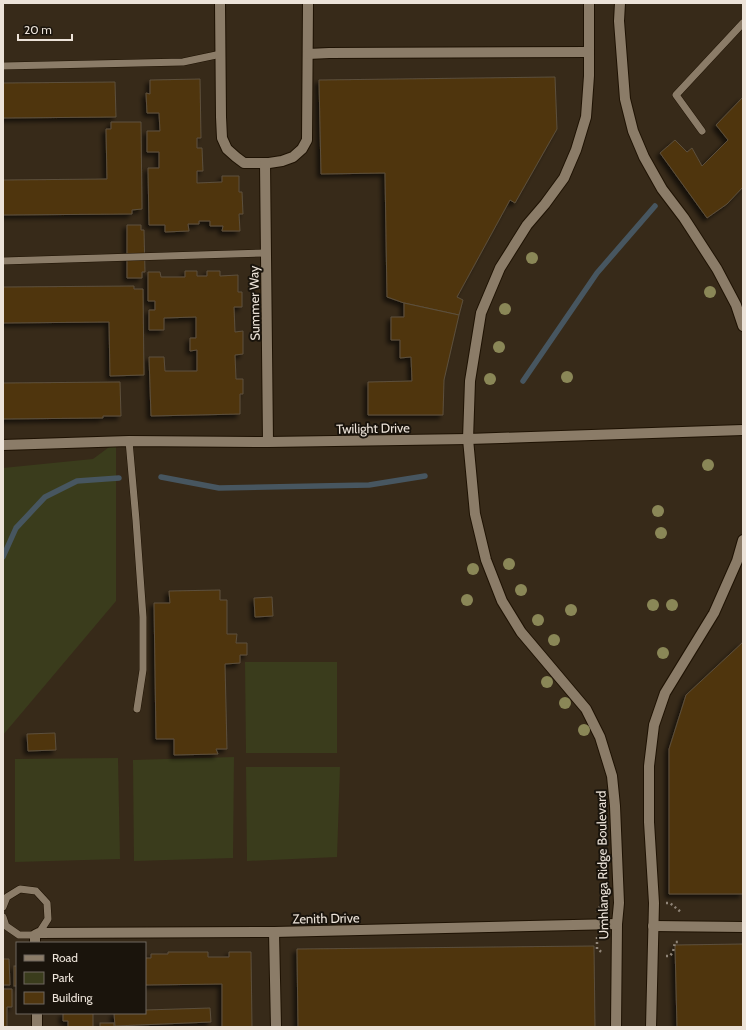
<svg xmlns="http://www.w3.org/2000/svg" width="746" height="1030" font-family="Cabin,sans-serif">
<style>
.green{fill:#3a3c1c}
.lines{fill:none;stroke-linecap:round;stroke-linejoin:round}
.stream{stroke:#475660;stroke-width:5.5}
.building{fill:#50360e;stroke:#5c4f3c;filter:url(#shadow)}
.lane-casing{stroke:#1e1203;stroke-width:8}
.street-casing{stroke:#1e1203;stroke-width:12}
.path{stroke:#908578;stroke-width:2.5;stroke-dasharray:2 3;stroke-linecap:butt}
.lane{stroke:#8b7c68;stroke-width:7}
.street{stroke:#8b7c68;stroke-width:10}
.tree{fill:#8a8757}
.labels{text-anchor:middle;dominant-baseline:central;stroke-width:4;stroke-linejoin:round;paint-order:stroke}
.street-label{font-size:13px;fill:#ece3d9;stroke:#1a140c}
</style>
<defs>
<filter id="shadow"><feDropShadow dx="-3.5" dy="3.5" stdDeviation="2" flood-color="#0009"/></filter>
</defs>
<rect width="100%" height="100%" fill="#372a19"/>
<!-- green -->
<g class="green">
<polygon points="116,442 116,601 3,735 3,468 93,459"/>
<polygon points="245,662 337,662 337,753 246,753"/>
<polygon points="234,757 233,858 134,861 133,760"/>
<polygon points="118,758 120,859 15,862 15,759"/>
<polygon points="246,767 340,767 337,857 247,861"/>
</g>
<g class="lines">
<!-- stream -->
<g class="stream">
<polyline points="523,381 597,273 655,206"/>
<polyline points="161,477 219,488 369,485 425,476"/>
<polyline points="3,557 16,528 45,497 77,481 119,478"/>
</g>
</g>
<!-- building -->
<g class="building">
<polygon points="555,77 557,129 515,203 510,200 457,297 463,300 459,315 404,303 387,297 385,173 321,174 319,80"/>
<polygon points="200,79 201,138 197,138 197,148 202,148 203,171 197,171 197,183 222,182 222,176 239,176 239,192 242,192 243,214 239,214 240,231 222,231 223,226 210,226 210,221 199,221 199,224 188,224 189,231 165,232 165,225 149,225 148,168 159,168 159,152 147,152 147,131 160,131 159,113 147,113 146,93 150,94 150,80"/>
<polygon points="115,82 116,117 3,118 3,83"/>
<polygon points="743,97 743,187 727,204 707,218 660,153 675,140 687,152 692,148 702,166 728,140 716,125"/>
<polygon points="111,122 141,122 142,209 132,210 132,214 3,215 3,180 107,179 106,129 111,129"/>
<polygon points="127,225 141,225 141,230 144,230 145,272 142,272 142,278 127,278"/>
<polygon points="185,271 197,271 197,276 207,276 207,271 220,271 220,276 238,275 238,292 242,292 242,307 234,307 235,332 243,331 243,354 235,355 236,379 243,379 243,394 240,394 240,414 151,416 149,357 164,357 165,371 197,371 197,350 190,351 190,338 196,338 196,317 164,318 164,330 149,330 149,310 155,310 155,301 148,301 148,272 160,272 161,277 185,277"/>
<polygon points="134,286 134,289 143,289 144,375 110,376 109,322 3,323 3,287"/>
<polygon points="404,303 459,315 444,380 443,415 368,415 368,382 412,381 411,357 400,358 400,340 391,340 391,317 404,317"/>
<polygon points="120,382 121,416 103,416 103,418 3,419 3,383"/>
<polygon points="220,590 220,600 227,600 227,634 237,634 236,643 247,643 247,655 240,655 240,663 225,664 227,749 216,749 218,754 174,755 174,739 156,739 154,603 170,603 169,591"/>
<polygon points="272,597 273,616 255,617 254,598"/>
<polygon points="743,642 743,894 669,894 669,749 686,695"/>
<polygon points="55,733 56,750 28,751 27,734"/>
<polygon points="743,944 743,1027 677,1027 675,945"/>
<polygon points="594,946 595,1027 298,1027 297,949"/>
<polygon points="168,952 208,952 208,957 229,957 229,952 251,952 252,1027 222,1027 222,984 145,985 145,958 151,958 151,954 168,954"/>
<polygon points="3,959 9,959 10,985 3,985"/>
<rect x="14" y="966" width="3" height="20"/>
<polygon points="3,989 12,989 12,1007 7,1007 7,1027 3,1027"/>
<polygon points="210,1008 211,1022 115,1026 114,1013 145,1013 145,1010"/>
<polygon points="63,1013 93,1013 93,1027 68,1027 68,1021 63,1021"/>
<rect x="100" y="1023" width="14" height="4"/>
</g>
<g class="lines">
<!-- lane casing -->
<g class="lane-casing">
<g id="lane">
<polyline points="3,66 183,62 221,54"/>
<polyline points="702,131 676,95 743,23"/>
<polyline points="3,261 266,253"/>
<polyline points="129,441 136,520 143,617 143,670 137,709"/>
<polyline points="3,907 7,897 20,889 36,891 47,903 48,919 39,933"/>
<polyline points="3,917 6,926 19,935 35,935"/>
</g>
</g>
<!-- street casing -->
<g class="street-casing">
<g id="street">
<polyline points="220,3 221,117 222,138 227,149 236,157 244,163 269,163 282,161 293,157 302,149 307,140 308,3"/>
<polyline points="589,3 589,76 586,117 576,150 564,178 545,204 527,225 500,268 481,313 470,381 468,439 475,514 486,560 502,601 521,632 586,709 600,737 612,776 615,806 619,903 617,924 616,1027"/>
<polyline points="620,3 619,21 625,99 633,131 644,157 662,189 684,218 717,269 736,305 743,326"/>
<polyline points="308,54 329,53 589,52"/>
<polyline points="265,163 268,442"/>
<polyline points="3,445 129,441 268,442 468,439 743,430"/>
<polyline points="653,926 743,927"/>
<polyline points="274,932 276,1027"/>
<polyline points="35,943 35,935 39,933 274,932 617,924"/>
<polyline points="37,1013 37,1027"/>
<polyline points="651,1027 654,903 649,822 649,766 654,725 665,693 714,613 737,561 743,540"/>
</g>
</g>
<!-- path -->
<g class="path">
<polyline points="666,903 670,903 682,913"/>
<polyline points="597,912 598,908 604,905"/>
<polyline points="597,937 597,949 603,953"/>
<polyline points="666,956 670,956 673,952 675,942 679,942"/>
</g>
<!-- lane -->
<use href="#lane" class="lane"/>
<!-- street -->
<use href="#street" class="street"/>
</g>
<!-- trees -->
<g class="tree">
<circle cx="532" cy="258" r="6"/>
<circle cx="710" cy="292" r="6"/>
<circle cx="505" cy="309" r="6"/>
<circle cx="499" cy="347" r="6"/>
<circle cx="567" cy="377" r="6"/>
<circle cx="490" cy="379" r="6"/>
<circle cx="708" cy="465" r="6"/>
<circle cx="658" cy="511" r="6"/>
<circle cx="661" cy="533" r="6"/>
<circle cx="509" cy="564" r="6"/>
<circle cx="473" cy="569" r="6"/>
<circle cx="521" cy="590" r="6"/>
<circle cx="467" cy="600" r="6"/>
<circle cx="653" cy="605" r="6"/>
<circle cx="672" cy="605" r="6"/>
<circle cx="571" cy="610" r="6"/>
<circle cx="538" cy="620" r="6"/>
<circle cx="554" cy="640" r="6"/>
<circle cx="663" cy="653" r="6"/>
<circle cx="547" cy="682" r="6"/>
<circle cx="565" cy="703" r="6"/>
<circle cx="584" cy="730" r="6"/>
</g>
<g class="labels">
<!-- street labels -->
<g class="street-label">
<text transform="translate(254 303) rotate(-91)">Summer Way</text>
<text transform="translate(373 428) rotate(-1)">Twilight Drive</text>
<text transform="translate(602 865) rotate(-91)">Umhlanga Ridge Boulevard</text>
<text transform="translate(326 918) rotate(-1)">Zenith Drive</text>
</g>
</g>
<!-- border -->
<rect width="746" height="1030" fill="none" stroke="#ece3d9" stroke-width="8"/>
<!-- legend -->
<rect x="16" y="942" width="130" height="72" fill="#1a140c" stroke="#6e675e"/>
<rect x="24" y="955" width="20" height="6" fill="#8b7c68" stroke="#6e675e"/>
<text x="52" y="962" font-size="12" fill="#ece3d9">Road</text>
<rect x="24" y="972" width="20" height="12" fill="#3a3c1c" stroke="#6e675e"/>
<text x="52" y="982" font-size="12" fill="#ece3d9">Park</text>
<rect x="24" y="992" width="20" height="12" fill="#50360e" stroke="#6e675e"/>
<text x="52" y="1002" font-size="12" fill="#ece3d9">Building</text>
<!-- scale -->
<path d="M18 34v6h54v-6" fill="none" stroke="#ece3d9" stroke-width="2"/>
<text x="24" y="34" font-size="12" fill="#ece3d9" stroke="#1a140c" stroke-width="3" paint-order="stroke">20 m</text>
</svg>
